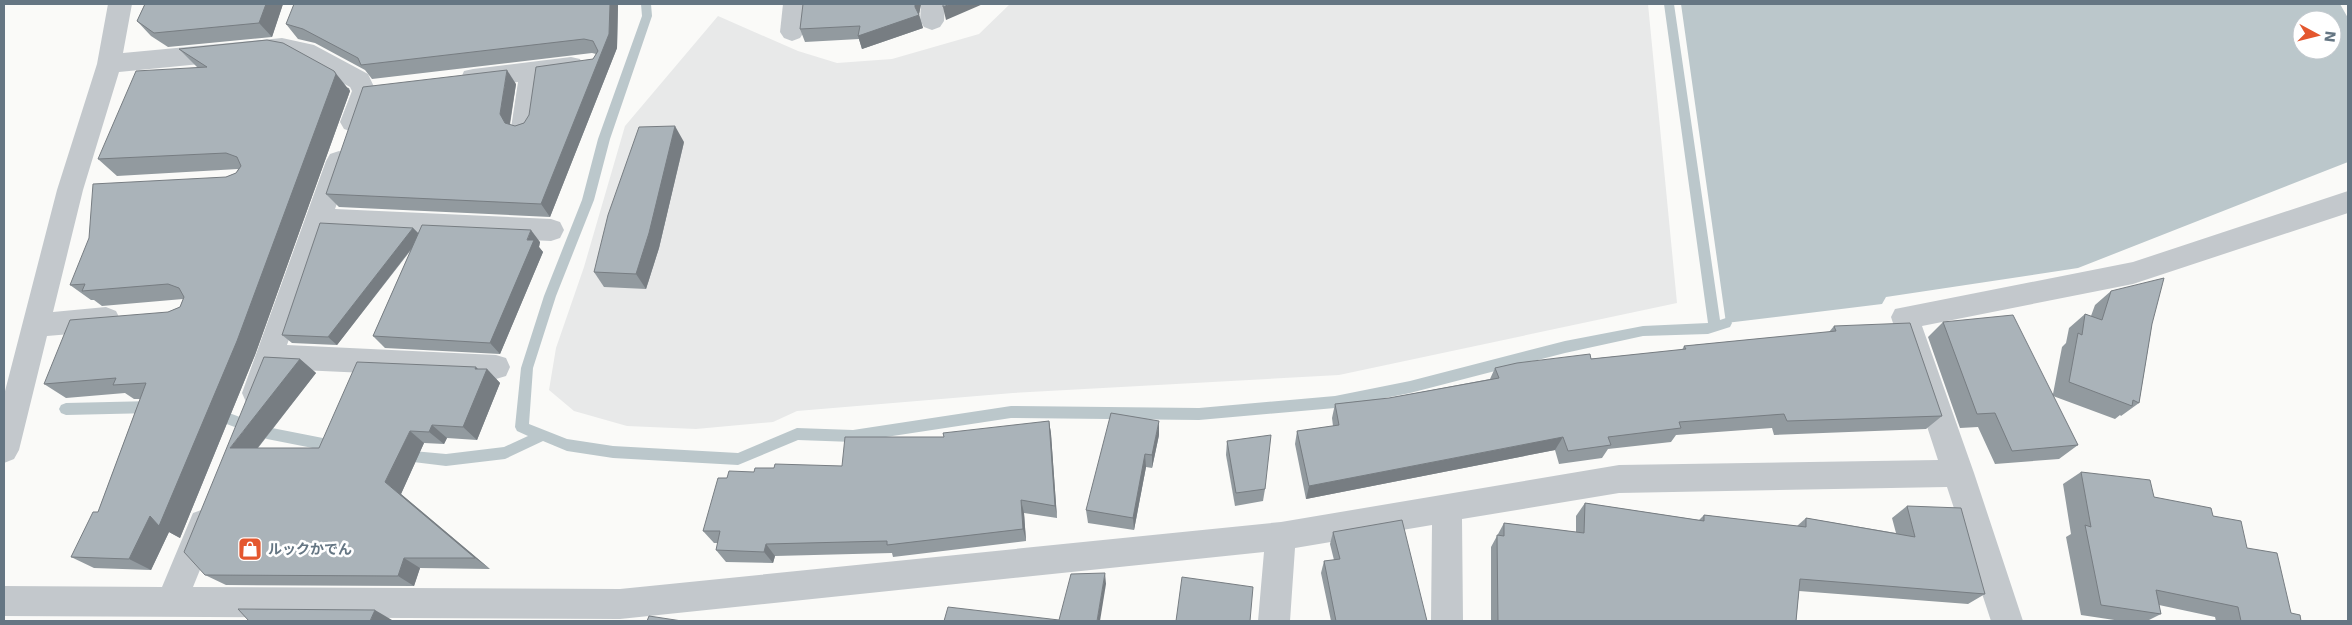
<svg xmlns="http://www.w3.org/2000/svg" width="2352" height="625" font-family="'DejaVu Sans','Noto Sans JP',sans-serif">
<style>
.built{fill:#e8e9e9}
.water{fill:#bbc7cb;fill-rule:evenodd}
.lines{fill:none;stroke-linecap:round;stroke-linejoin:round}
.stream{fill:#bbc7cb;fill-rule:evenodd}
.minor{fill:#c3c8cc;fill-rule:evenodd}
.wall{fill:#929a9f}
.shaded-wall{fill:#777d82}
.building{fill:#aab3b9;stroke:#777d82}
.labels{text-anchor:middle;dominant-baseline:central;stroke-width:5;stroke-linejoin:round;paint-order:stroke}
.poi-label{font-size:14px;font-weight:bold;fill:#657683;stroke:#fff;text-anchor:start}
</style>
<rect width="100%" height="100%" fill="#fafaf8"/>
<!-- built -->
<polygon class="built" points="1010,4 1648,4 1677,303 1339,375 1013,393 797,411 773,422 696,429 627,426 574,411 549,390 556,348 584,267 625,126 718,16 798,51 837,63 892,59 979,34"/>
<!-- water -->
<path class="water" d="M 1681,4 L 2340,4 L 2348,18 L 2348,162 L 2078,268 L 1886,297 L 1882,304 L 1726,323 ZM 2302,20 L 2332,20 L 2332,50 L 2302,50 Z"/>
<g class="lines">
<!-- stream -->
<g class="stream">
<polygon points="641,4 651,4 652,16 610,139 594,200 556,296 533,368 529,424 567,439 613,446 738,453 797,428 853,430 1011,406 1199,408 1335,396 1410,381 1565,341 1643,326 1708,323 1664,4 1674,4 1720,320 1726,318 1730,319 1732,323 1730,327 1708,334 1643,336 1565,353 1410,393 1335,408 1199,420 1011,418 853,442 798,440 738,465 613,458 567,451 543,441 505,459 446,466 397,460 395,456 397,452 402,450 446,454 504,447 528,436 517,431 515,427 521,368 544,296 582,200 598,139 642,16"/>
<polygon points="153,401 158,403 160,407 158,411 153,413 66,415 61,413 59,409 61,405 66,403"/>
<polygon points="213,407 267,427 338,441 343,443 345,447 343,451 338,453 267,439 208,417 206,413 208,409"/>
</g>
<!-- minor -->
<g class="minor">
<polygon points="108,4 132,4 123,53 282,38 314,45 368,74 376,91 362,129 353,132 344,129 340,122 352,91 350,87 299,59 282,56 119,72 83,190 53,312 106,307 116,311 120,319 116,327 106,331 47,336 19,450 14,459 4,463 4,395 57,190 97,64"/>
<polygon points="783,4 807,4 804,32 800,38 792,41 784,38 780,32"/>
<polygon points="921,4 945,4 944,21 940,27 932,30 924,27 920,21"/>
<polygon points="571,57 580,59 583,66 580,73 543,79 537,128 533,135 524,138 515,135 511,128 518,82 473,87 464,85 461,78 464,71 473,69"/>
<polygon points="339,151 348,154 352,161 335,209 551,219 560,222 564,230 560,238 551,241 327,230 287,345 496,355 506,358 510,367 506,376 496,379 279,369 266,402 256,406 246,402 242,393 326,161 330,154"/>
<polygon points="2348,191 2348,213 2133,284 1922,326 1974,473 2023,621 1991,621 1947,487 1619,493 1462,519 1463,621 1431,621 1432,525 1295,548 1290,621 1258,621 1264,552 620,619 4,616 4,586 162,587 193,513 204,509 215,513 219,523 193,587 620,589 1281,522 1619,465 1938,460 1891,317 1895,309 2133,262"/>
</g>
</g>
<!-- wall -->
<g class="wall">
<polygon points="145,4 283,4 272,37 168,47 151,36 137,21"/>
<polygon points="618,4 617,48 550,217 339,207 326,194 516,84 510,125 515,126 524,123 593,59 596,54 592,53 372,79 365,70 315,43 298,39 286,24"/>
<polygon points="921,4 919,14 923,28 862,49 859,39 805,42 800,29"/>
<polygon points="179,49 349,88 350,91 255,355 180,538 169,532 151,570 94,568 71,557 98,512 140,399 134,399 125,393 66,398 44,384 168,312 180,307 183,299 102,306 94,300 91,300 70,285 226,177 236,173 238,169 117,176 98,159 198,68"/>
<polygon points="684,142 659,248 646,289 604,287 594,272"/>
<polygon points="413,228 418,233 540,242 539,247 543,252 500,354 385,348 373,336 411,250 337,345 292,343 282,335"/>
<polygon points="2111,291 2152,324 2139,403 2121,416 2120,415 2115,419 2053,396 2078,445 2059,459 1995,464 1978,427 1960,428 1928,337 1943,322 2053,394 2062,347 2066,343 2069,328 2085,314 2091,316 2095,305"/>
<polygon points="1834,326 1942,416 1926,429 1774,435 1772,428 1676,435 1671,442 1608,449 1602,458 1559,464 1555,450 1306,499 1295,444 1297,431 1333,426 1332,418 1335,404 1389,398 1490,379 1495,368 1682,350 1684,346 1829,332"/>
<polygon points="264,357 300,359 316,373 258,448 319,448 478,369 487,369 500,383 477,440 447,438 444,444 424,443 401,494 490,569 420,568 414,586 226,585 205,575"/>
<polygon points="1049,421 1051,434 1057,518 1024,513 1026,541 893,557 892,553 775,556 773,563 726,562 716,550 718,543 714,543 703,531 727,478 754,472 774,468 842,466 944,437"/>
<polygon points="1159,435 1152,468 1146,467 1134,530 1088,523 1086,510"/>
<polygon points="1227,441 1265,489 1263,501 1235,506 1226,455"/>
<polygon points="2081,472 2154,497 2213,516 2247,548 2291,613 2301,621 2216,621 2215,617 2159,605 2161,614 2147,621 2121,621 2081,615 2066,537 2071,534 2063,484"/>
<polygon points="1585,503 1699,520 1704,515 1797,526 1806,518 1896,533 1892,518 1907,506 1985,594 1968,604 1799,591 1796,621 1491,621 1491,547 1504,523 1576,532 1576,516"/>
<polygon points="1333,532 1427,621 1331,621 1321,573 1324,561 1334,560 1330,544"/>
</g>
<!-- shaded-wall -->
<g class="shaded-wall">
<polygon points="266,4 283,4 272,37 259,23"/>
<polygon points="610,4 618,4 617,48 550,217 541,204 609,34"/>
<polygon points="915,4 921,4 919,15 923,28 862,49 858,36 915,7"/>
<polygon points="950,4 983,4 946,20 943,7"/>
<polygon points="507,70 516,84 509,128 505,123 500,114"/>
<polygon points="334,71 350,91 255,355 180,538 169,532 151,570 129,559"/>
<polygon points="675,126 684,142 659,248 646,289 636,274"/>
<polygon points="413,228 421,236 337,345 328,337"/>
<polygon points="531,230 540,242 539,247 543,252 500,354 490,343"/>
<polygon points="300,359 316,373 248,460 230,448"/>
<polygon points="476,367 484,375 487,369 500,383 477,440 463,427"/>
<polygon points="1049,421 1051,434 1057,518 1055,506"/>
<polygon points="1159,421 1159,435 1152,468 1152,455"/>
<polygon points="432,425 447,438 444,444 429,432"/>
<polygon points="410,431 424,443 401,494 490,569 475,558 385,482"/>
<polygon points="1563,437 1555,450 1306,499 1309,486"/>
<polygon points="1145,454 1146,467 1134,530 1133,518"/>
<polygon points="1021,500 1024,513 1026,541 1023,529"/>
<polygon points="766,544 775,556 773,563 764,552"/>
<polygon points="404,558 420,568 414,586 398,576"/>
<polygon points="1105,573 1106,584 1100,621 1097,621"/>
<polygon points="375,610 392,620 391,621 370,621"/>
</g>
<!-- building -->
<g class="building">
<polygon points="145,4 266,4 259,23 154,33 137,21"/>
<polygon points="294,4 610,4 609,34 541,204 326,194 363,87 507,70 500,114 505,123 515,126 524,123 529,115 536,67 593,59 598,51 593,41 584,39 361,65 358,58 303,29 286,24"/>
<polygon points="803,4 915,4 915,7 919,15 858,36 860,26 800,29"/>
<polygon points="943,4 950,4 943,7"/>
<polygon points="267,40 283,43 334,71 336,74 237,341 159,526 150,516 129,559 71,557 93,512 98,512 146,383 113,385 116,378 44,384 70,320 168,312 180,307 184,297 179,288 168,284 82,291 85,284 70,285 89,238 93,184 226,177 236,173 241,166 237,157 226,153 98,159 136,71 207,67 179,49"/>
<polygon points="675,126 649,233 636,274 594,272 608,215 639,127"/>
<polygon points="320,223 413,228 328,337 282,335"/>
<polygon points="422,225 531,230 527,240 534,240 490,343 373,336"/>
<polygon points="2164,278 2152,324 2139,403 2133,400 2132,406 2069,382 2078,333 2082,335 2085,314 2102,320 2111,291"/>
<polygon points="2013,315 2078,445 2012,451 1995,413 1977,414 1943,322"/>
<polygon points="1910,323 1942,416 1787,421 1784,414 1679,422 1681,428 1608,437 1611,445 1568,451 1563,437 1309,486 1297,431 1339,425 1335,404 1389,398 1499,378 1495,368 1517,363 1590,354 1591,359 1686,349 1684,346 1836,331 1834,326"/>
<polygon points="264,357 300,359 230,448 319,448 357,362 476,367 475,369 487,369 463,427 432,425 429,432 410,431 385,482 475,558 404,558 398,576 205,575 184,552"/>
<polygon points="1111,413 1159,421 1152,455 1145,454 1133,518 1086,510"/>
<polygon points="1049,421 1055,506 1021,500 1023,529 887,545 887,541 766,544 764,552 716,550 720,531 703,531 718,478 727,478 729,471 754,472 755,468 774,468 775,464 842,466 845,437 944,437 943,433"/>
<polygon points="1271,435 1265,489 1236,493 1227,441"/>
<polygon points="2081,472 2150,480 2154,497 2211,508 2213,516 2241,521 2247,548 2277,553 2291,613 2300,615 2301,621 2241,621 2238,607 2156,590 2161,614 2101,605 2085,525 2091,527"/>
<polygon points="1585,503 1704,521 1704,515 1806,527 1806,518 1915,537 1907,506 1961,508 1985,594 1800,579 1796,621 1498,621 1497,535 1504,536 1504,523 1584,533"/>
<polygon points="1402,520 1427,621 1336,621 1324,561 1340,559 1333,532"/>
<polygon points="1105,573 1097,621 944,621 948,607 1059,620 1071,574"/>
<polygon points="1182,577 1253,587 1250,621 1176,621"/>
<polygon points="238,609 375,610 370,621 249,621"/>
<polygon points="649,616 682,621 647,621"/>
</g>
<!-- icons -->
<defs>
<g id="shop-square" transform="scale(1.25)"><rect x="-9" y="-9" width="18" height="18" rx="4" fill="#e4572e" stroke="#fff"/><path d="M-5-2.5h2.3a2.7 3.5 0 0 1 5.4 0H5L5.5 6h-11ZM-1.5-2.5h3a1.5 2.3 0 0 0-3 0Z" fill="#fff"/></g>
</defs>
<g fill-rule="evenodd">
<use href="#shop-square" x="250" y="549"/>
</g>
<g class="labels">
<!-- poi labels -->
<g class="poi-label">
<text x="268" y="549">ルックかでん</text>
</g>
</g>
<!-- border -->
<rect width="2352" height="625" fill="none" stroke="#657683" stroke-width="10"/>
<!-- north arrow -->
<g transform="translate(2317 35) rotate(97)"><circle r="24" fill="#ffffff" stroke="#c1c8cd"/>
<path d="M0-4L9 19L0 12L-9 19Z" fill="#e4572e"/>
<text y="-8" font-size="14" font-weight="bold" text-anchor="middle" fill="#657683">N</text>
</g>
</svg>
